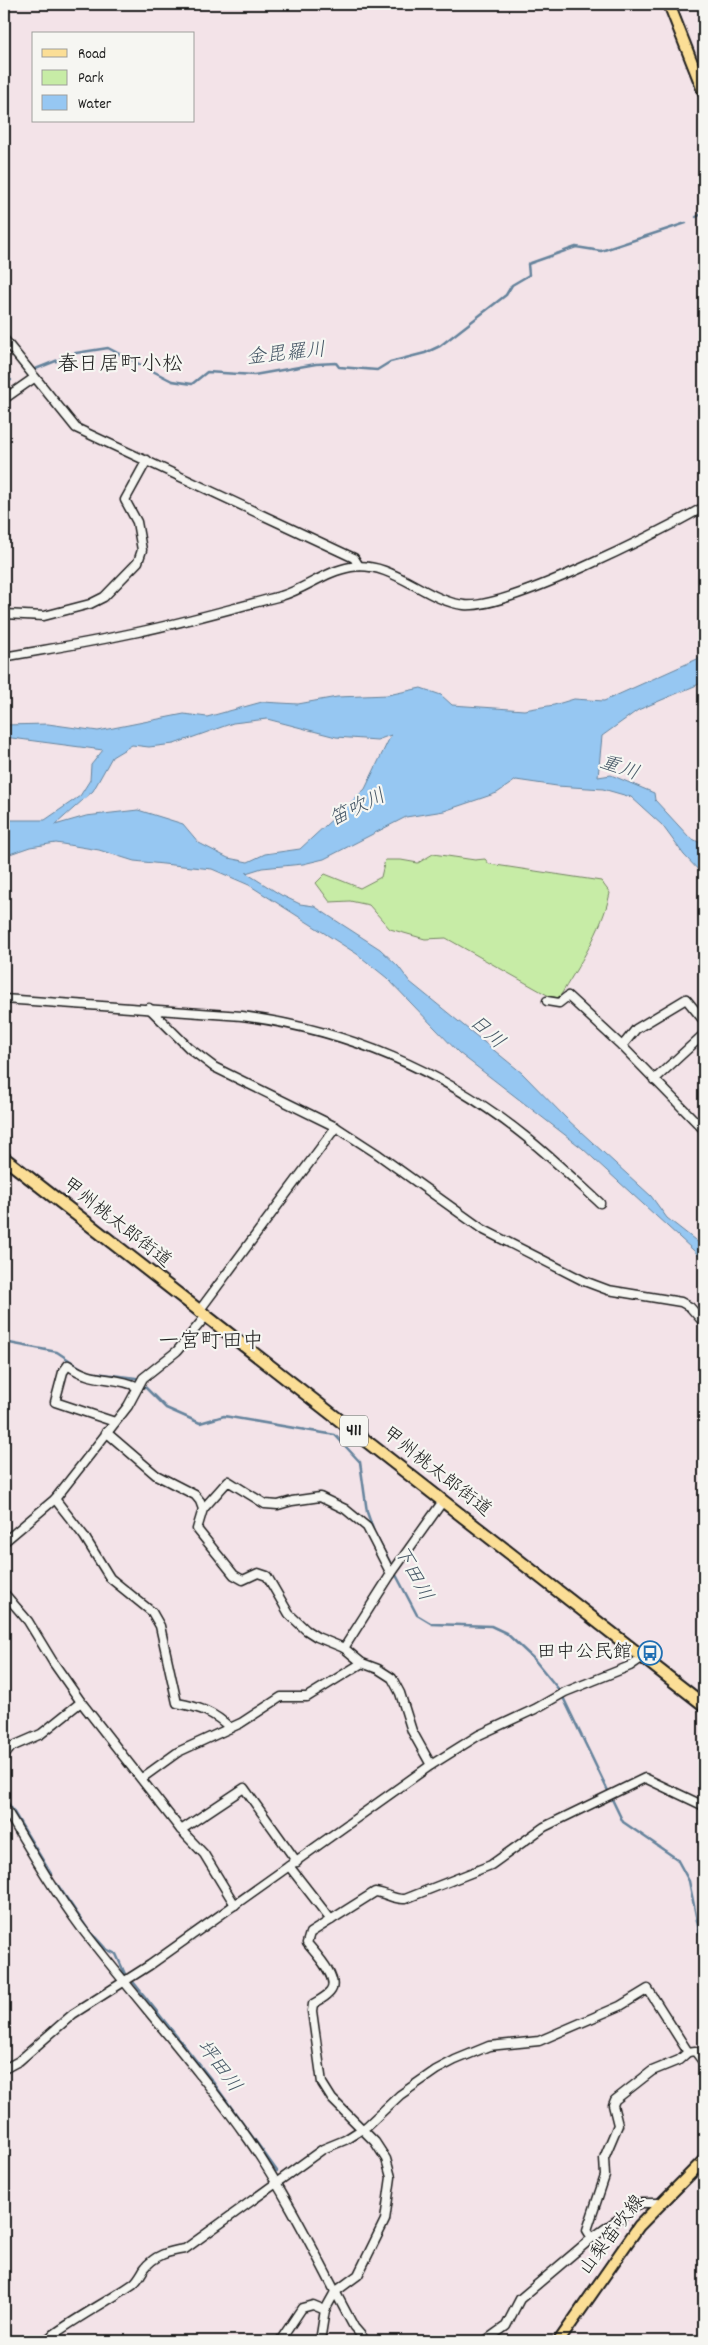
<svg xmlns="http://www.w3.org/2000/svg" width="708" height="2345" font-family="Dekko,'Klee One',sans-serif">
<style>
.green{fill:#c7eca6;stroke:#728461}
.water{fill:#96c7f2;stroke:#65839c;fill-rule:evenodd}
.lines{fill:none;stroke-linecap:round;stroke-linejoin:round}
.stream{stroke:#65839c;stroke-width:2.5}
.minor-casing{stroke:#1c1c1c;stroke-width:11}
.major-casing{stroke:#1c1c1c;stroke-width:14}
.highway-casing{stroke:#1c1c1c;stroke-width:15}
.minor{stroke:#f6f6f2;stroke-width:8}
.major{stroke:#fbde96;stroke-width:10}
.highway{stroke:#fbde96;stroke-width:11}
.labels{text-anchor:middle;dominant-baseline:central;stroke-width:4.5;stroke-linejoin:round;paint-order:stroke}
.shield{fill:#f6f6f2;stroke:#5d5d5c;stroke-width:1}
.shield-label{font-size:18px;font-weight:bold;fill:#1c1c1c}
.street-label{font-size:19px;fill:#1c1c1c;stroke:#f6f6f2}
.poi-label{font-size:19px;fill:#1c1c1c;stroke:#f6f6f2;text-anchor:end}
.water-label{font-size:20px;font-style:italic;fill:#475867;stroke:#f6f6f2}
.quarter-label{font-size:21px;fill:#1c1c1c;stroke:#f6f6f2}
</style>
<rect width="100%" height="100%" fill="#f3e3e8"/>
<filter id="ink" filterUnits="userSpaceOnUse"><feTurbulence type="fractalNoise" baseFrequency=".02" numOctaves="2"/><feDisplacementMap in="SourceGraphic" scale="10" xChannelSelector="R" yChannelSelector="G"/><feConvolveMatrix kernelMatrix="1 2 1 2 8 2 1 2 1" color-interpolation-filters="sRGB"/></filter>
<g filter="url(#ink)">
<!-- green -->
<path class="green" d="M 433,854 L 475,860 L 485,859 L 489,864 L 601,881 L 610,893 C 602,931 579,965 559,998 L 549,996 L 446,938 L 425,939 L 390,929 L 369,905 L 350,901 L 330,902 L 316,883 L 325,874 L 360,888 L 381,877 L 385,860 L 401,860 L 418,863 Z"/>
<!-- water -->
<path class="water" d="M 704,656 L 704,682 L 638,710 L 602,736 L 598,777 L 611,775 L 654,793 L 655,800 L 689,837 L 704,845 L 704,876 L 684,855 L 662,825 L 631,797 L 603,789 L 557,786 L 516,780 L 497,793 L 444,811 L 406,817 L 324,859 L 303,864 L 262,868 L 246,873 L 281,895 L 300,904 L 314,906 L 332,918 L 380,949 L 398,966 L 410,982 L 522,1073 L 568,1120 L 651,1196 L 667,1218 L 704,1247 L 704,1260 L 582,1148 L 459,1053 L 387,978 L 357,954 L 249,885 L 212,869 L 134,861 L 99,850 L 56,843 L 30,847 L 4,856 L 4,820 L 45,820 L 80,796 L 90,780 L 91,765 L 103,750 L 4,737 L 4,725 L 48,724 L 98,731 L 184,714 L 207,717 L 262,702 L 298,704 L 337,697 L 388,695 L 421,688 L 441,695 L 452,705 L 524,710 L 554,705 L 574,699 L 604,701 ZM 267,719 L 336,737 L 377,740 L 391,735 L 365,789 L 300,849 L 265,854 L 248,862 L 228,858 L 199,843 L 183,824 L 138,810 L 86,816 L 55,825 L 93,791 L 112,757 L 132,745 L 149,747 L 174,744 L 233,723 Z"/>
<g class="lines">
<!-- stream -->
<g class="stream">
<polyline points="696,217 704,213"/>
<polyline points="33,370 76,353 108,348 172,381 192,384 207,372 254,375 316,364 336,363 339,367 377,370 390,362 425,353 440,346 506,295 512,285 529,275 528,264 576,247 601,251 686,223"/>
<polyline points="4,384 11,380"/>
<polyline points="4,1342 57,1352 87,1372 136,1378 166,1408 200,1423 224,1416 335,1435 360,1462 367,1512 374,1532 393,1568"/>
<polyline points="395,1573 417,1615 432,1624 491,1626 506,1633 533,1658 560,1691 623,1822 677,1859 689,1881 704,1955"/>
<polyline points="4,1796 51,1874"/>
<polyline points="57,1884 87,1928 106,1949 116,1954 125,1974"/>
<polyline points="134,1983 210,2078 277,2171"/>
</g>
<!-- minor casing -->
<g class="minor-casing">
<g id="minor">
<polyline points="4,339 76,428 354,558 359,566"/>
<polyline points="4,399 34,378"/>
<polyline points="4,614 44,616 90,604 104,597 138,562 142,550 137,522 125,500 147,460"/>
<path d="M 4,657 C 48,649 93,642 138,632 C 186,622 233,608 281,596 C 305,589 326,571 351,567 C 392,560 425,601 464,605 C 507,610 661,531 704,507"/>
<path d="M 4,999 L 242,1016 C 347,1030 444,1071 526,1137 C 552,1158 576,1181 600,1203"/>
<polyline points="547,1001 559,1003 568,996 622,1046"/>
<polyline points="149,1008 189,1048 214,1067 336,1127 376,1153 482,1229 584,1281 608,1290 681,1302 690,1307 704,1323"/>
<polyline points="704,1021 686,999 636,1029 622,1046 704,1130"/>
<polyline points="654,1080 704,1034"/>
<polyline points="199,1311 336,1127"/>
<path d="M 115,1422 L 55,1402 L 63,1372 L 68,1365 C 93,1384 113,1375 138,1387"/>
<polyline points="106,1432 156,1475 195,1495 200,1501 203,1509"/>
<path d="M 55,1499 L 84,1536 L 110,1578 L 152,1612 L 160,1626 L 177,1703 C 199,1707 214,1712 230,1728"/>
<polyline points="4,1542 55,1499 128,1406 143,1378 177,1351 206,1316"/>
<polyline points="391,1574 367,1527 345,1509 320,1497 292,1501 278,1505 265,1504 228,1481 203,1509 197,1529 234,1575 243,1580 258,1573 267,1576 289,1614 306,1630 317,1637 344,1648 362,1663 378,1669 392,1678 400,1693 412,1731 431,1765"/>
<polyline points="4,1593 28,1621 53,1662 81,1702 181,1830 204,1854 235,1905"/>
<polyline points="344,1648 391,1574 443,1501"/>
<polyline points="4,1756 11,1747 41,1734 81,1702"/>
<polyline points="142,1778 178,1752 241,1723 281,1697 307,1697 362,1663"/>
<path d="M 4,1806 C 29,1848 53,1890 83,1930 C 137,2000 198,2067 249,2140 C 290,2200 320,2264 354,2327 L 366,2341"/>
<polyline points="181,1830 244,1788 297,1862"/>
<polyline points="289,1866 331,1920"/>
<polyline points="4,2069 19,2061 73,2014 150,1965 431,1765 479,1735 535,1709 565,1692 630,1666 643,1657"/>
<polyline points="592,2238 587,2230 605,2176 604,2158 618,2125 613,2105 615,2100 652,2071 679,2060 688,2052"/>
<path d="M 45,2341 C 73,2319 104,2304 133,2284 C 138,2280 141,2274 144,2269 C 154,2255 170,2251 185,2249 L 323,2149 L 345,2140 L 367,2126 L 400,2095 L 436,2070 L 455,2060 L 489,2046 L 539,2041 L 620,2006 L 648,1989 L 688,2052 L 695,2051 L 704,2063"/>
<polyline points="280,2341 302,2308 313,2305 325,2310"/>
<path d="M 320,2341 L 325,2310 L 335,2292 L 358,2275 L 385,2220 L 391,2177 L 386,2159 L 375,2142 L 332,2099 L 322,2083 L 312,2011 L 313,2004 C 318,2001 326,1997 330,1992 C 341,1979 315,1953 307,1943 L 310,1933 L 375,1892 C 386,1893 394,1900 405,1899 L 491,1865 L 544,1827 L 645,1778 L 704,1806"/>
<polyline points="485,2341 506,2326 520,2299 592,2238 641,2203 659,2203"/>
</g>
</g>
<!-- major casing -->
<g class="major-casing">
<g id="major">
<polyline points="669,4 704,93"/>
<polyline points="559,2341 639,2226 704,2160"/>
</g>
</g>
<!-- highway casing -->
<g class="highway-casing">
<polyline id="highway" points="4,1158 704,1705"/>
</g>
<!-- minor -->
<use href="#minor" class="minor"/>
<!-- major -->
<use href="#major" class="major"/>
<!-- highway -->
<use href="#highway" class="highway"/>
</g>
</g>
<!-- icons -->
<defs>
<g id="bus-ring" transform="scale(1.25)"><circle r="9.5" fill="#f6f6f2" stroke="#1f6fb2" stroke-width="1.5"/><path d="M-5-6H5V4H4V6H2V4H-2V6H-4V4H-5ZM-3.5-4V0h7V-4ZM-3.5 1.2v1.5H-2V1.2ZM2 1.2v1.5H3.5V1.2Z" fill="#1f6fb2"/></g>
</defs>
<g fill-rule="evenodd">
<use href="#bus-ring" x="650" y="1653"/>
</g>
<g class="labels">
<!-- shield labels -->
<rect class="shield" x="340" y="1415.5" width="28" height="31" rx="4"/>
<g class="shield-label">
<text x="354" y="1431">411</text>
</g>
<!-- street labels -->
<g class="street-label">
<text transform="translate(116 1224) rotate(38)">甲州桃太郎街道</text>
<text transform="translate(436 1473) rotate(38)">甲州桃太郎街道</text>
<text transform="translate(613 2236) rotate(-53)">山梨笛吹線</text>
</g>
<!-- poi labels -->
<g class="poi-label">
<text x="632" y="1653">田中公民館</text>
</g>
<!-- water labels -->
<g class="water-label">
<text transform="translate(286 355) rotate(-6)">金毘羅川</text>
<text transform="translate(619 769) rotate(20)">重川</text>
<text transform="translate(358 809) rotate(-26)">笛吹川</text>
<text transform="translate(486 1033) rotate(42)">日川</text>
<text transform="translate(412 1574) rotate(62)">下田川</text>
<text transform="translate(218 2067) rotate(53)">坪田川</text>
</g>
<!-- quarter labels -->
<g class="quarter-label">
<text x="120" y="366">春日居町小松</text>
<text x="211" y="1343">一宮町田中</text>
</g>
</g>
<!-- margin -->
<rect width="708" height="2345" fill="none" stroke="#f6f6f2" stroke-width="20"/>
<rect x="10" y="10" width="688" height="2325" fill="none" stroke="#1c1c1c" stroke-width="2" filter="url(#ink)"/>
<!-- legend -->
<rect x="32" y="32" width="162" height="90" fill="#f6f6f2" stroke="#9f9f9c"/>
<rect x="42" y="49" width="25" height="8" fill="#fbde96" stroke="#9f9f9c"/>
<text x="78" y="58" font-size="15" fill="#1c1c1c">Road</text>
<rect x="42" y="70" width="25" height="15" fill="#c7eca6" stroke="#9f9f9c"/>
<text x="78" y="82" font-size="15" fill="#1c1c1c">Park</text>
<rect x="42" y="95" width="25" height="15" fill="#96c7f2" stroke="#9f9f9c"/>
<text x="78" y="108" font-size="15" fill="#1c1c1c">Water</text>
</svg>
